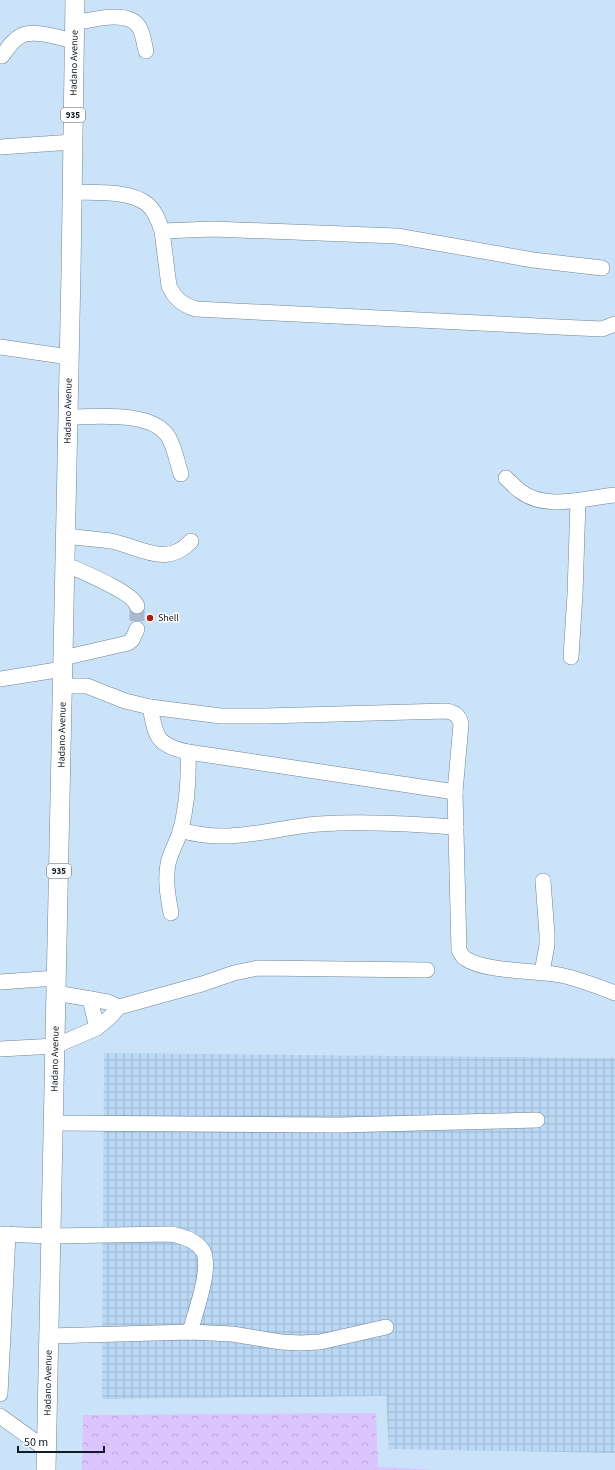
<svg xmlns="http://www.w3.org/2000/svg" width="615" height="1470" font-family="'Source Sans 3',sans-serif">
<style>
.industrial{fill:url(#industrial-grid)}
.forest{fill:url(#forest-crowns)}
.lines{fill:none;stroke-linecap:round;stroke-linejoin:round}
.minor-tunnel{stroke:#a6bbce;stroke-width:15;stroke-dasharray:15 8;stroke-linecap:butt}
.minor-casing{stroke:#6e8498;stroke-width:16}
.major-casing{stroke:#6e8498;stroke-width:20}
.minor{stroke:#fff;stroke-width:15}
.major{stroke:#fff;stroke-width:19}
.poi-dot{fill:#ad1c16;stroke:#fff;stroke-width:1.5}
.labels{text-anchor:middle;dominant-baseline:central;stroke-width:3;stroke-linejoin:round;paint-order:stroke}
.shield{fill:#fff;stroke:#5a6066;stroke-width:1}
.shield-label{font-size:9px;font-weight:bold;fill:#131c24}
.street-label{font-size:10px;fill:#131c24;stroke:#fff}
.poi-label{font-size:10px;fill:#131c24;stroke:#fff;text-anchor:start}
</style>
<defs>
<pattern id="industrial-grid" width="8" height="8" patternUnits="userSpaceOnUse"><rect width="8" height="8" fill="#bad7f3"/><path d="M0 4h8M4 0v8" fill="none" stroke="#9fb8d0"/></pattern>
<pattern id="forest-crowns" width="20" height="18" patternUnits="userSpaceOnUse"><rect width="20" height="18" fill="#dcc4fe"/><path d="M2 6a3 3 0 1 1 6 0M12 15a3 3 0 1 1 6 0" fill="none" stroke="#bca8da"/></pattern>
</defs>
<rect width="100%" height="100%" fill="#cbe3f9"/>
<!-- industrial -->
<polygon class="industrial" points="104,1053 615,1058 615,1453 389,1449 386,1396 102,1399"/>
<!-- forest -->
<polygon class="forest" points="376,1413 378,1467 436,1470 82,1470 83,1415"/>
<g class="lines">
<!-- minor-tunnel -->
<polyline class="minor-tunnel" points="137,606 137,629"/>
<!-- minor casing -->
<g class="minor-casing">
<g id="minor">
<path d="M 74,23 C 91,20 129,9 139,27 C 143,33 144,43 146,51"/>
<path d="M 2,56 C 7,49 12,41 19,37 C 32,28 59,38 74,41"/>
<polyline points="0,147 73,142"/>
<path d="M 72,192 C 94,193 130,190 147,204 C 155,210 159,222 162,231 L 213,229 L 397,236 L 533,260 L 602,268"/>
<path d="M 162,231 L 169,286 C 175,299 183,305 196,309 L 558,327 L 602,329 L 615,324"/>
<polyline points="0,347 69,357"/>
<path d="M 68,417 C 96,417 154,410 169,438 C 175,449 177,462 181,474"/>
<path d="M 506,478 C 510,482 515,487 520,491 C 546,511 585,498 615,495"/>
<path d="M 66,536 C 81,538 96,539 111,541 C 140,547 167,568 191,541"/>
<path d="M 65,564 C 80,571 133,592 137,606"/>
<polyline points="571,657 575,594 578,501"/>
<polyline points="63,658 128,643 132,640 137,629"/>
<polyline points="0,679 63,669"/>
<path d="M 63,686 L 87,686 L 125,701 L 150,707 L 221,716 L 265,716 L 447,711 C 455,713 459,715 461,724 L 455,792 L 459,950 C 461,954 462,957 466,959 C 486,972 535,970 560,975 C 579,979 597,986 615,993"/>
<path d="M 150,707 C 156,737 156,745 188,752 L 455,792"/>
<path d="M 180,830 C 231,845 269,828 319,824 C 365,821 410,824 456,827"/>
<path d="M 171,913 C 168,897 165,881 168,864 C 170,852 178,841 181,829 C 187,804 189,778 188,752"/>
<polyline points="542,972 547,945 547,934 543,881"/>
<polyline points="0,982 56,978"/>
<polyline points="56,993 108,1002 119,1007"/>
<polyline points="90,999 97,1028"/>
<polyline points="0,1049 55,1046 97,1028 110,1017 119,1007 202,984 234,973 258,968 427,970"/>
<polyline points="54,1123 339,1125 537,1120"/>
<path d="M 0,1234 L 51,1236 L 171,1234 C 182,1236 196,1240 203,1251 C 212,1268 195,1313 190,1332"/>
<polyline points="49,1336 190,1332 232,1334 281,1342 301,1343 320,1342 386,1327"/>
<polyline points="0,1394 8,1234"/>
<polyline points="0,1416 47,1450"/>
</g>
</g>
<!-- major casing -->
<g class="major-casing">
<polyline id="major" points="46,1470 71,272 75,0"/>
</g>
<!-- minor -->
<use href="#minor" class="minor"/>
<!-- major -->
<use href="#major" class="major"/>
</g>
<!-- markers -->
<circle class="poi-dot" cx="150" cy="618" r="4"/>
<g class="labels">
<!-- shield labels -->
<g class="shield">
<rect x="61" y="108" width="24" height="14" rx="3"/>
<rect x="47" y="864" width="24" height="14" rx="3"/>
</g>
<g class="shield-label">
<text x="73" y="115">935</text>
<text x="59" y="871">935</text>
</g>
<!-- street labels -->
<g class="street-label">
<text transform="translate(74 63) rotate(-89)">Hadano Avenue</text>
<text transform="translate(68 411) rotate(-89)">Hadano Avenue</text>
<text transform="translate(62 735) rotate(-89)">Hadano Avenue</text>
<text transform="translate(55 1059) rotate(-89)">Hadano Avenue</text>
<text transform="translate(48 1383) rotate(-89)">Hadano Avenue</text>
</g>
<!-- poi labels -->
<g class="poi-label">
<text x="158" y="618">Shell</text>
</g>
</g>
<!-- scale -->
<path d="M18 1446v6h86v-6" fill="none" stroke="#131c24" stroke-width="2"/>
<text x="24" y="1446" font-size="12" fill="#131c24" stroke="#ffffff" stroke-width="3" paint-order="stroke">50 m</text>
</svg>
